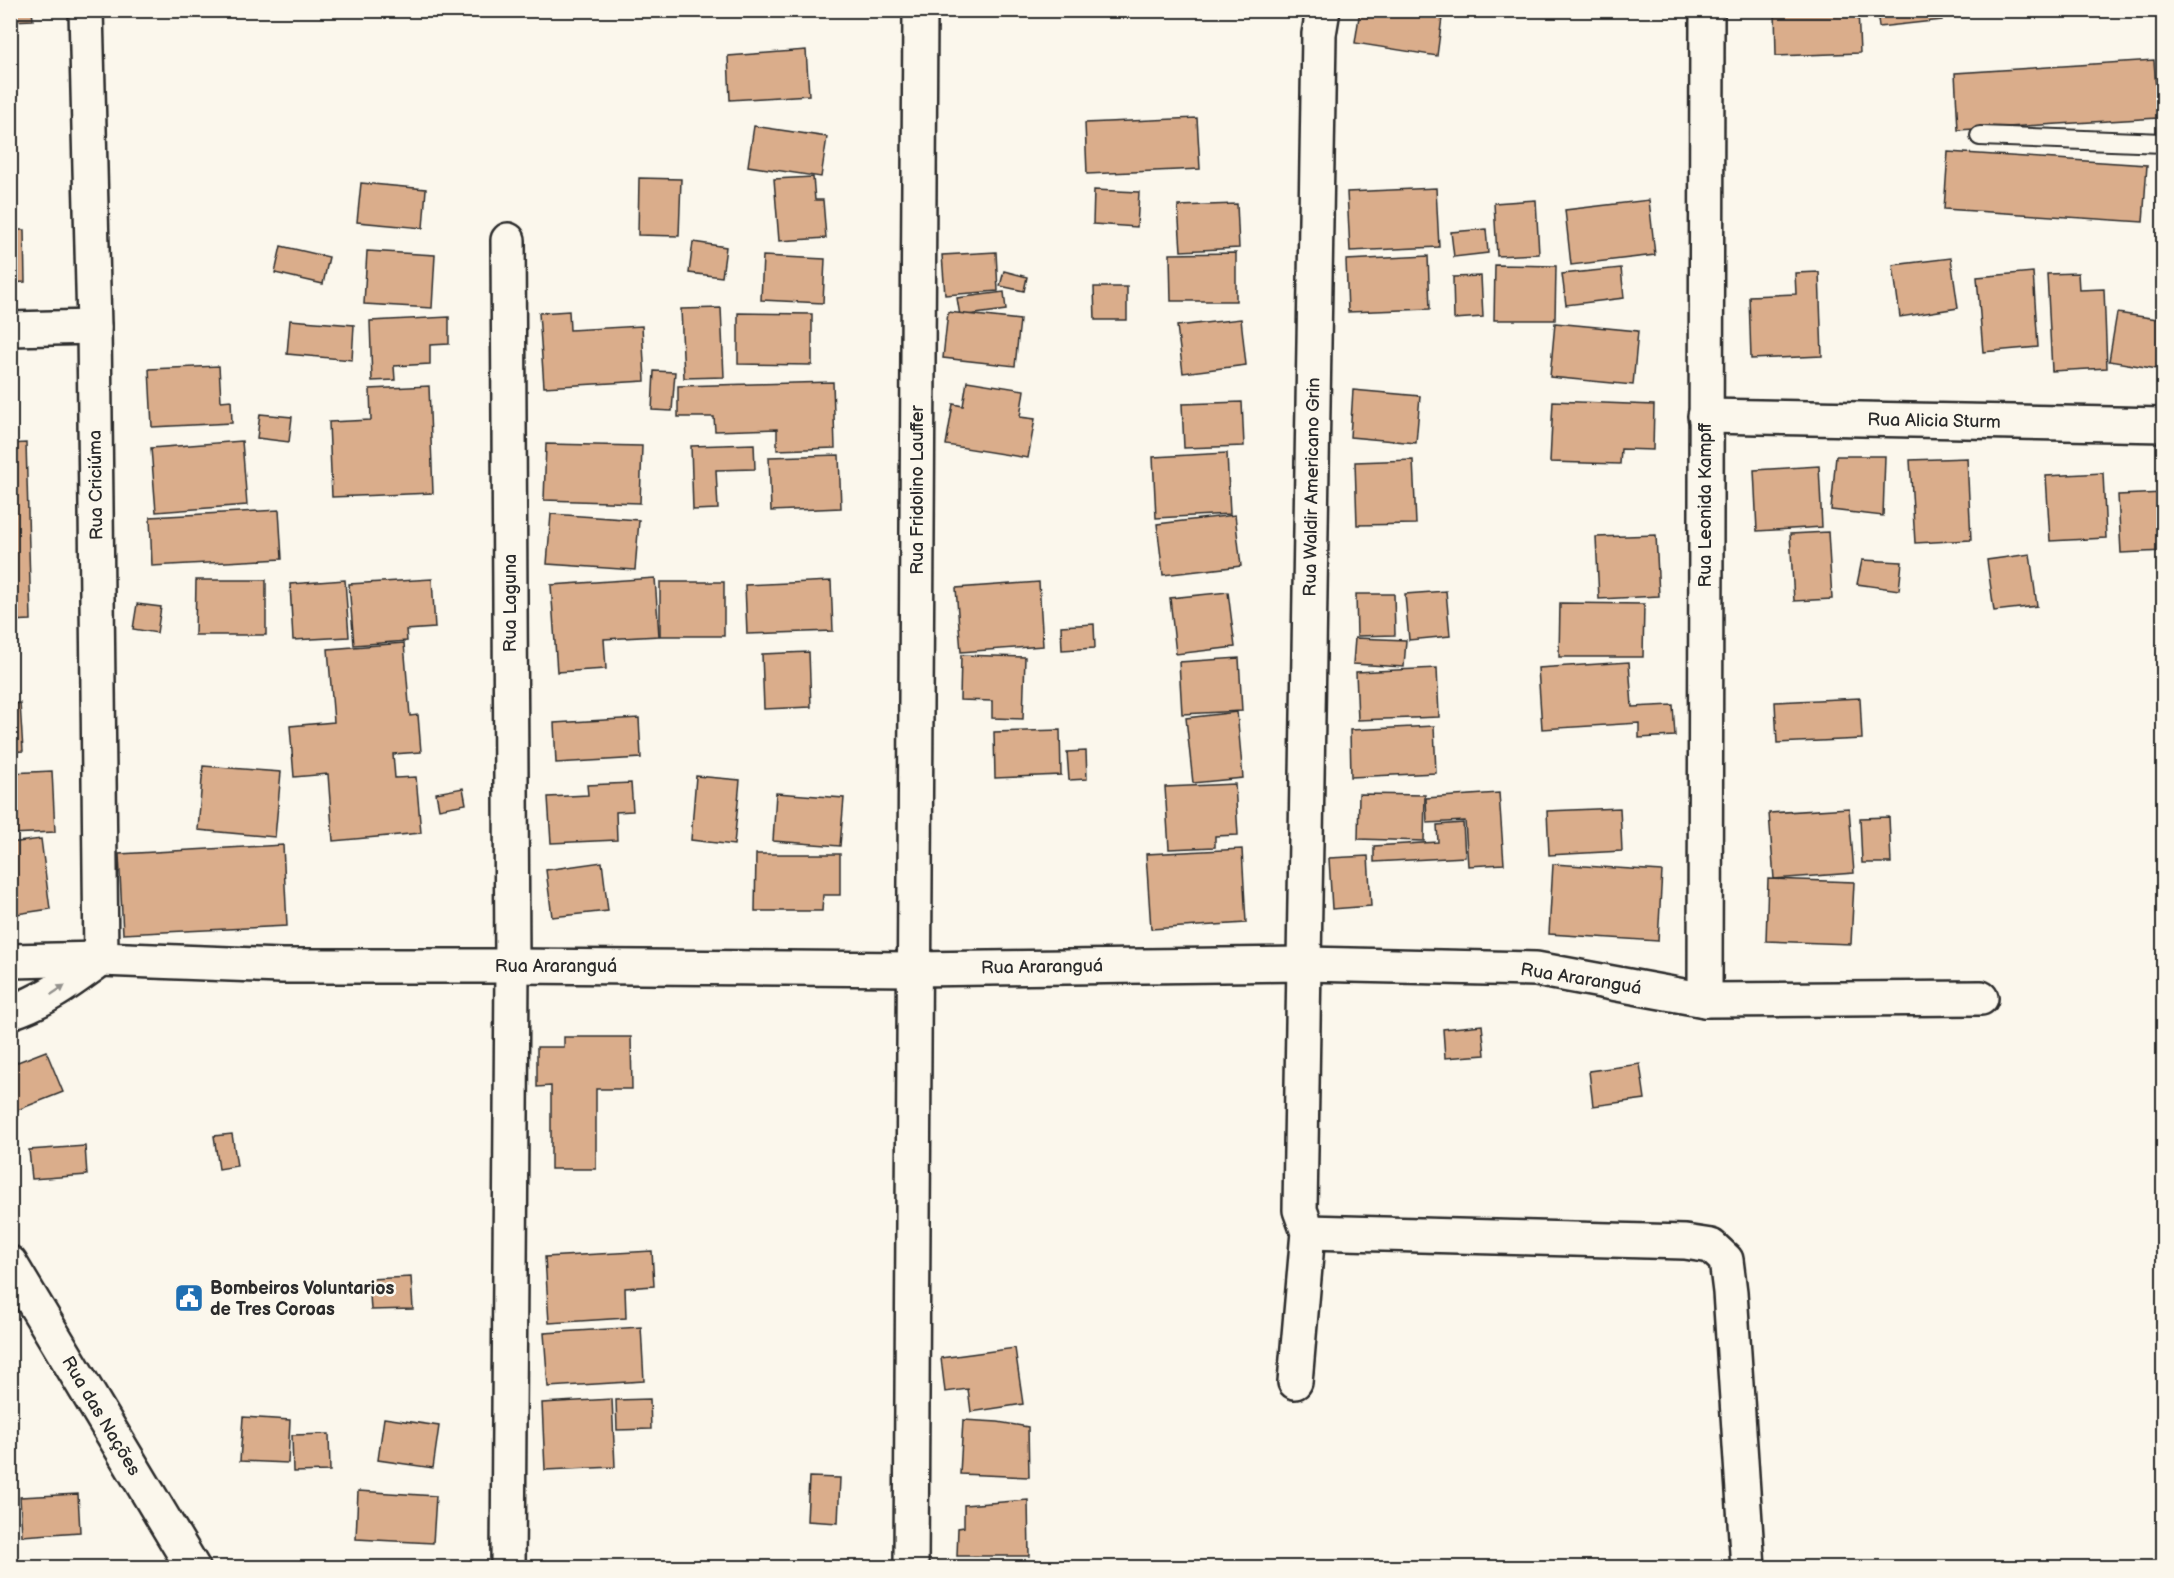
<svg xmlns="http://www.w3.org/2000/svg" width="2174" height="1578" font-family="'Balsamiq Sans',sans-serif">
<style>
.building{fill:#daad8b;stroke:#2b2b2b;stroke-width:1.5}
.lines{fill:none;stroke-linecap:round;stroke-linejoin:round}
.lane-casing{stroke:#2b2b2b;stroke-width:22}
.street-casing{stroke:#2b2b2b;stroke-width:38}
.secondary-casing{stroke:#2b2b2b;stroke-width:38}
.lane{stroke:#fbf7ec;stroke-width:18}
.street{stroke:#fbf7ec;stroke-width:33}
.secondary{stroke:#fbf7ec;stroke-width:33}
.oneway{fill:#93918c}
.labels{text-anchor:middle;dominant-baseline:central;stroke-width:5;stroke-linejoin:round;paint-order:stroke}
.street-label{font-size:18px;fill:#2b2b2b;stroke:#fbf7ec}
.poi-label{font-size:18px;font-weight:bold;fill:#2b2b2b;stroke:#fbf7ec;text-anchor:start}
</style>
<rect width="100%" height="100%" fill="#fbf7ec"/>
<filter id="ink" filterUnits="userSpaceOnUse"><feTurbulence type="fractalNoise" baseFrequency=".0167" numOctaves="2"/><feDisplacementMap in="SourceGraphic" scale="12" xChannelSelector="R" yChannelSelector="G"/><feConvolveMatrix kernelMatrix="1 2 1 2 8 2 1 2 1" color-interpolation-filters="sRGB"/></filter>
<g filter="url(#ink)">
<!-- building -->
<g class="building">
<polygon points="10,10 32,10 33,20 10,21"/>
<polygon points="1360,10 1443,10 1437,56 1355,43"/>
<polygon points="1775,10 1858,10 1860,53 1776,56"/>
<polygon points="1877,10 1941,10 1942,20 1879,27"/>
<polygon points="806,50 809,95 730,100 728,56"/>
<polygon points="2154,60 2158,118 1958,130 1955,73"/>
<polygon points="1197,118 1200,169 1087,174 1085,123"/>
<polygon points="754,126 827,137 821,177 748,166"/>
<polygon points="1948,152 2147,165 2143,222 1944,209"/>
<polygon points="813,177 815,200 823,200 826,238 779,241 774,179"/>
<polygon points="639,178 681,179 679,236 638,235"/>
<polygon points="361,183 426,189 423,228 357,222"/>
<polygon points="1436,188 1439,247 1350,251 1347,192"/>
<polygon points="1094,190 1139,192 1137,227 1093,224"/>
<polygon points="1536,200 1539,254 1497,256 1494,203"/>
<polygon points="1649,200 1655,255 1571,265 1565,210"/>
<polygon points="1237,204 1239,248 1181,251 1178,206"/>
<polygon points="1486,229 1488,253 1454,257 1451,232"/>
<polygon points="10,230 24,230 25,282 10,283"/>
<polygon points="693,242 726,247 722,277 689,273"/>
<polygon points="281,246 329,257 323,284 275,273"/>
<polygon points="367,251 435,255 432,308 364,304"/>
<polygon points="996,252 998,291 945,295 942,255"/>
<polygon points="1236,253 1236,301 1171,301 1170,254"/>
<polygon points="763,256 825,259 823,303 761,300"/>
<polygon points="1428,256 1430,309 1348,312 1346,260"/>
<polygon points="1951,258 1958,308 1900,317 1893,265"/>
<polygon points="1495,265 1556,266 1555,320 1494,320"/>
<polygon points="1621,268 1624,298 1566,305 1562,274"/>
<polygon points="1004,271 1027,277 1024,291 1000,286"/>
<polygon points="1819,272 1822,356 1751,359 1749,296 1796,294 1795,273"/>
<polygon points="2033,272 2038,347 1983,352 1977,277"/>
<polygon points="2078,273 2079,290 2104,289 2107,368 2052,371 2047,274"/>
<polygon points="1481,276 1483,317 1454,319 1453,277"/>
<polygon points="1094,287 1127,287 1127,320 1095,320"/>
<polygon points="1004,292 1006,310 960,316 957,298"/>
<polygon points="721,308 724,377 684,378 681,309"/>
<polygon points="569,311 570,330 642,326 645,381 544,387 539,313"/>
<polygon points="948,312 1020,320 1015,366 943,358"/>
<polygon points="738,313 812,314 812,365 738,364"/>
<polygon points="2117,313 2164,320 2164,370 2109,361"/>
<polygon points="449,317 449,344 430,345 430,364 394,366 395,380 372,381 370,321"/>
<polygon points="1241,319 1246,365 1183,373 1177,326"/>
<polygon points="290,320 354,325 352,360 287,354"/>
<polygon points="1555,323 1638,331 1633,385 1550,377"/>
<polygon points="219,366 221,401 231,400 232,423 152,427 149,369"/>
<polygon points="654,371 675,372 672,411 652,410"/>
<polygon points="967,381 1024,390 1020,417 1035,419 1028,458 946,445 953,404 963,406"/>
<polygon points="833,382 835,448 777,450 777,429 715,431 714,417 678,417 678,386"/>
<polygon points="429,386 433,493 332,497 329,422 371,420 370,389"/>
<polygon points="1353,390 1420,396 1416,443 1350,437"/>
<polygon points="1553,401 1654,405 1653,450 1621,449 1620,464 1550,462"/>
<polygon points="1242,402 1244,446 1184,448 1182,404"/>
<polygon points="260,414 292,417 289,442 257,438"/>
<polygon points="242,441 247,505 156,512 151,448"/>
<polygon points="26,443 31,620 10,621 10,444"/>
<polygon points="546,444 642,446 640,503 544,500"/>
<polygon points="754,444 755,469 716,470 718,509 693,510 691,446"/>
<polygon points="1227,453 1230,514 1156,518 1153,457"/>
<polygon points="839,455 841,508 771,511 769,457"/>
<polygon points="1836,456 1885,456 1883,516 1831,510"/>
<polygon points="1967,458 1971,540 1915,543 1910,460"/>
<polygon points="1413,460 1416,524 1357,525 1355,462"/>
<polygon points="1819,466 1822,527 1757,531 1754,470"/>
<polygon points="2103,473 2106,538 2050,541 2046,476"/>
<polygon points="2164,493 2164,551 2121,553 2118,495"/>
<polygon points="279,510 282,559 152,566 150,517"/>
<polygon points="551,514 639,520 635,570 547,564"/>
<polygon points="1235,515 1241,566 1163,575 1157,524"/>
<polygon points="1828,532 1832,599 1794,601 1790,534"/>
<polygon points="1656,535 1659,596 1599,599 1596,537"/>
<polygon points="2030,554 2037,606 1994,611 1987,560"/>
<polygon points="1862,560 1902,562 1899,590 1857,584"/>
<polygon points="655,578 659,636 604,639 606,669 557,672 551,585"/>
<polygon points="432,579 435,628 406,630 407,641 354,645 349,584"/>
<polygon points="196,580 266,580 266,635 195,635"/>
<polygon points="345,580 349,637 293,640 290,584"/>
<polygon points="831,581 833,631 747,634 745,585"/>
<rect x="660" y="582" width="64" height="54"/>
<polygon points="1039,582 1043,646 961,652 956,588"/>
<polygon points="1446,591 1450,636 1409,640 1405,594"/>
<polygon points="1228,592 1235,647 1176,654 1170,598"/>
<polygon points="1356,594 1394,594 1395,635 1357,636"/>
<polygon points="1560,603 1644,604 1643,657 1559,657"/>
<polygon points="137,604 161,607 157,633 133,629"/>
<polygon points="1094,624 1095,648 1062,650 1061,626"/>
<polygon points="1355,638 1406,640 1404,667 1353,664"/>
<polygon points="404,643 410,716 418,715 421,752 393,754 395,778 416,777 421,833 333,841 328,774 294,777 290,726 334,722 328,649"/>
<polygon points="809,652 811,707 764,709 762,654"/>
<polygon points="961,655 1025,657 1023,719 992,718 992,701 960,700"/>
<polygon points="1239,658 1242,711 1182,714 1179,662"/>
<polygon points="1629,662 1632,707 1673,705 1675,736 1639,738 1639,723 1542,729 1538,668"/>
<polygon points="1437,668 1439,717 1358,720 1356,672"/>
<polygon points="1860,698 1862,739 1777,743 1775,702"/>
<polygon points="20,703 23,751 10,752 10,704"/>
<polygon points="1237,712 1243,778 1193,783 1186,718"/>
<polygon points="639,718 641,758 556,763 554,723"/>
<polygon points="1434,726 1436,773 1351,777 1350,730"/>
<polygon points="1060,730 1061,775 995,778 994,732"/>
<polygon points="1086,751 1087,779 1069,780 1067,752"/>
<polygon points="203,766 281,772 275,837 198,830"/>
<polygon points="52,771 55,832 10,834 10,773"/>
<polygon points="696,776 740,780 734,845 691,840"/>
<polygon points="631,783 633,811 616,812 617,840 551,843 548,797 588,795 587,785"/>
<polygon points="1235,784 1238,835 1215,836 1215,847 1169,849 1165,787"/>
<polygon points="463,788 466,804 439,809 436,793"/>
<polygon points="776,793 844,798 840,846 773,841"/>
<polygon points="1499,793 1504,864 1468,866 1465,821 1427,823 1426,798"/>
<polygon points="1359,794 1425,795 1424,841 1358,839"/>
<polygon points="1620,808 1622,851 1549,855 1547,811"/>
<polygon points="1849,808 1854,873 1774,879 1769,813"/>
<polygon points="1889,817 1891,863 1862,863 1860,818"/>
<polygon points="1463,823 1465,857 1374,862 1374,846 1438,842 1437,825"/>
<polygon points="41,839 50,909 10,915 10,843"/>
<polygon points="283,845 287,926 123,934 119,854"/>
<polygon points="1242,849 1246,923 1151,929 1146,854"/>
<polygon points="756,854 840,854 840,895 823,895 822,911 755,911"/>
<polygon points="1368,856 1371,906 1332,909 1329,858"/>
<polygon points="602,862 608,911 552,917 546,870"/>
<polygon points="1553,864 1662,871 1658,941 1549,934"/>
<polygon points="1768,879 1854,882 1851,944 1766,941"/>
<polygon points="1482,1025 1485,1055 1445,1058 1443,1029"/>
<polygon points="564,1037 631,1037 632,1089 596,1089 596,1169 551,1169 551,1086 537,1087 537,1047 564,1047"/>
<polygon points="46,1051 63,1092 10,1113 10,1065"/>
<polygon points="1640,1064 1645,1099 1593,1106 1589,1071"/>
<polygon points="232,1134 237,1166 219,1169 214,1136"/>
<polygon points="85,1146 87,1175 32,1179 29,1150"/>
<polygon points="652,1251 654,1286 625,1288 626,1318 549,1323 545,1257"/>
<polygon points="411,1277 413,1309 371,1310 369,1279"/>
<polygon points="641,1327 644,1381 548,1387 544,1333"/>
<polygon points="1015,1348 1023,1404 971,1412 968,1389 945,1392 941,1358"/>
<polygon points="612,1399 615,1467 545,1470 542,1403"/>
<polygon points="650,1399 651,1429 617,1430 616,1400"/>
<polygon points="243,1417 290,1420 288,1463 240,1461"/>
<polygon points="384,1418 439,1426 433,1468 378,1460"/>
<polygon points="963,1420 998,1422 1028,1427 1029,1477 960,1474"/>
<polygon points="329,1434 330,1471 293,1472 292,1435"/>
<polygon points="809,1477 840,1478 838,1523 807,1521"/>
<polygon points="358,1491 436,1496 433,1543 356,1539"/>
<polygon points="78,1494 80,1532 22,1536 20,1497"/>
<polygon points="1028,1500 1029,1556 957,1556 958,1528 964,1527 964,1505"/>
</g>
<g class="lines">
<!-- lane casing -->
<g class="lane-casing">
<polyline id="lane" points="1980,136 2164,143"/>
</g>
<!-- street casing -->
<g class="street-casing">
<g id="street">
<polyline points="86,10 94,327 101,959"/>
<polyline points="10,329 94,327"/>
<polyline points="1705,416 2164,425"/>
<polyline points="1705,1000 1707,10"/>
<polyline points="1308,1232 1685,1242 1711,1246 1726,1260 1730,1292 1748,1568"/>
<polyline points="10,1263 193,1568"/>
<polyline points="1295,1382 1308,1232 1300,1210 1319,34 1323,10"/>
<polyline points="508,1568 512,966 508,240"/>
<polyline points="911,1568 920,10"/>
</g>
</g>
<!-- secondary casing -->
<g class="secondary-casing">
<g id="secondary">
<polyline points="10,961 101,959 282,966 512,966 915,969 1305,964 1536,969 1705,1000 1981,998"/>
<path d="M 10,1012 C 45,1001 72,980 101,959"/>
</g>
</g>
<!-- lane -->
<use href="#lane" class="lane"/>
<!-- street -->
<use href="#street" class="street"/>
<!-- secondary -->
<use href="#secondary" class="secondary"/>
</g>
<!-- one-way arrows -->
<defs><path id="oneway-solid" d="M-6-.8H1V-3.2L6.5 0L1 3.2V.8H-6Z" transform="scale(1.5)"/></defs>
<use class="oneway" href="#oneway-solid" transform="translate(58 990) rotate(-34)"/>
</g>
<!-- icons -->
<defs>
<g id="civic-square" transform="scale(1.5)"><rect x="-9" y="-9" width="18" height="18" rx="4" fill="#1f6fb2" stroke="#fbf7ec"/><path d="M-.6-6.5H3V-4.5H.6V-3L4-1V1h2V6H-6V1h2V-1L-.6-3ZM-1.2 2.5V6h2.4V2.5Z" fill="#fff"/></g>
</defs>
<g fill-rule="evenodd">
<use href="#civic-square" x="189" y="1298"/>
</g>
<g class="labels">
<!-- street labels -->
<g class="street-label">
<text transform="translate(1934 421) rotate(1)">Rua Alicia Sturm</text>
<text transform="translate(96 485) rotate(-91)">Rua Criciúma</text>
<text transform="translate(1312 487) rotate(-89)">Rua Waldir Americano Grin</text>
<text transform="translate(917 490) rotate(-90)">Rua Fridolino Lauffer</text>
<text transform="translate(1705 505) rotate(-90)">Rua Leonida Kampff</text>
<text transform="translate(510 603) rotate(-90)">Rua Laguna</text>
<text x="556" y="966">Rua Araranguá</text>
<text transform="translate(1042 967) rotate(-1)">Rua Araranguá</text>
<text transform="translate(1581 979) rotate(9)">Rua Araranguá</text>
<text transform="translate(101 1416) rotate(59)">Rua das Nações</text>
</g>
<!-- poi labels -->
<g class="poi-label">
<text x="210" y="1288">Bombeiros Voluntarios<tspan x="210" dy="21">de Tres Coroas</tspan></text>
</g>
</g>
<!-- margin -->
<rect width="2174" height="1578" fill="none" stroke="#fbf7ec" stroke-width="36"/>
<rect x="18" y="18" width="2138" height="1542" fill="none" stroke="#2b2b2b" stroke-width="2" filter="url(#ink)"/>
</svg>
